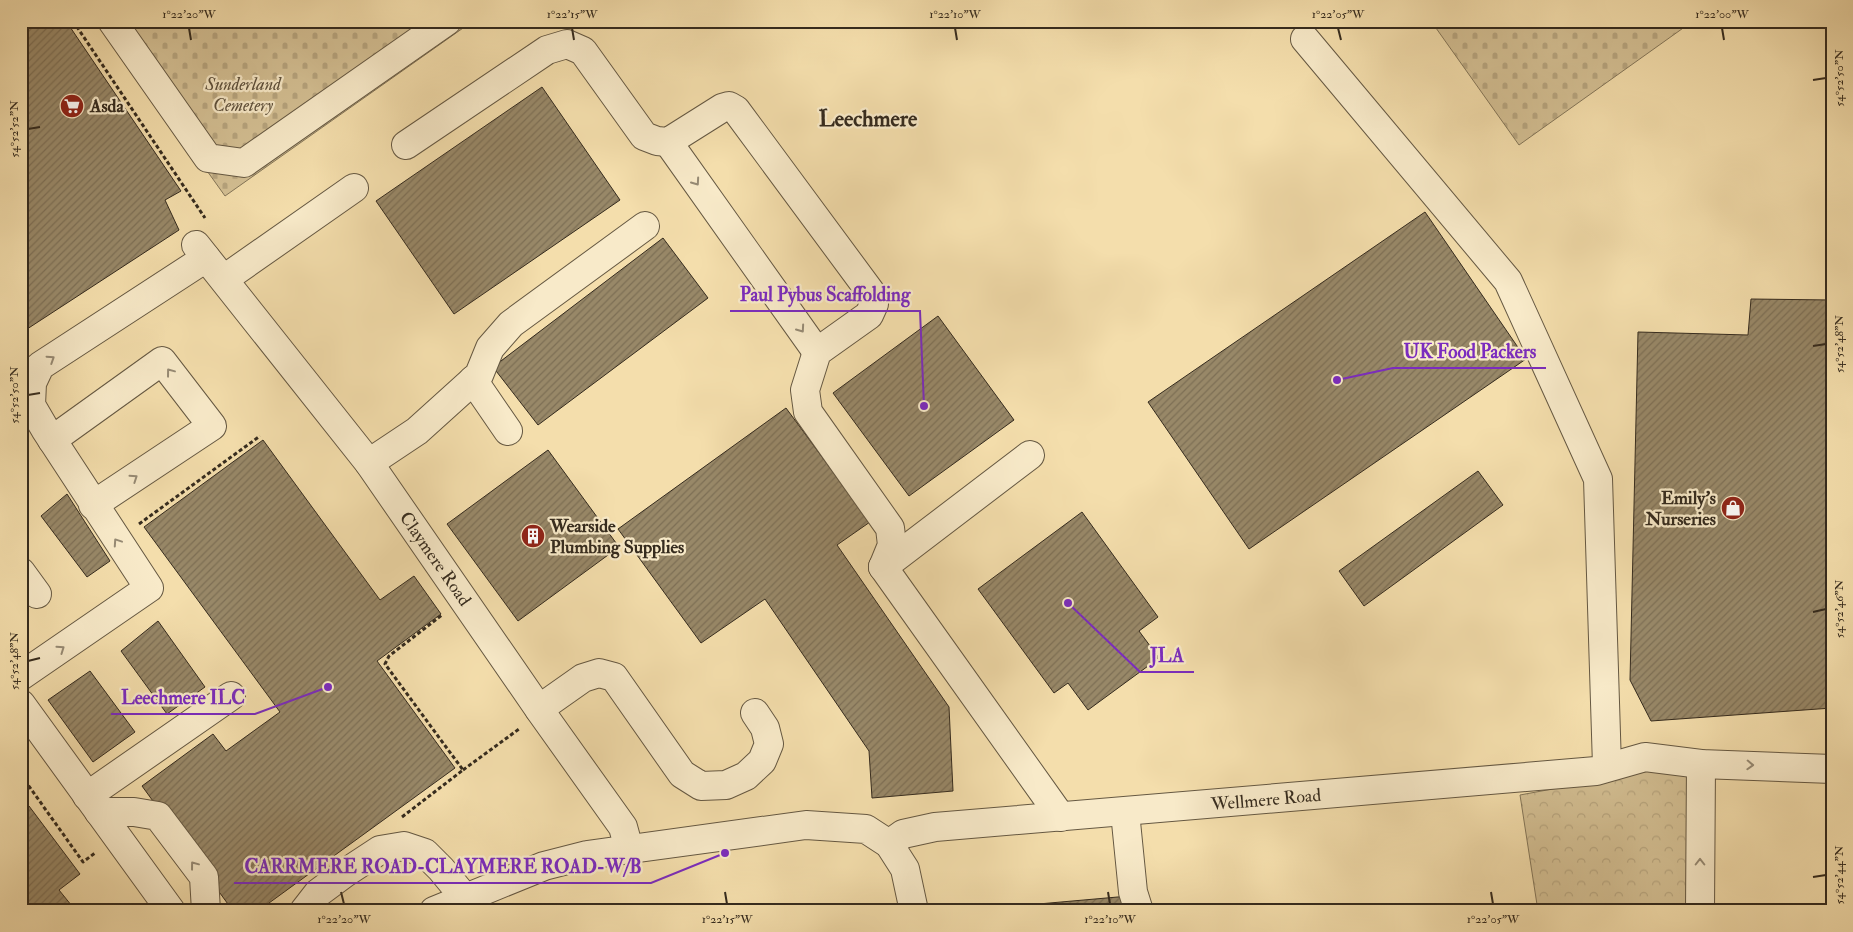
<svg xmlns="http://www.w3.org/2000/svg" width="1853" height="932" font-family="'IM FELL Double Pica',serif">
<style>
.forest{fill:url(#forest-crowns);stroke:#847659}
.cemetery{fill:url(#cemetery-stones);stroke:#847659}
.building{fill:url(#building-hatch);stroke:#352b1e}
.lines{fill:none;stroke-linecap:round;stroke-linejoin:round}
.minor-casing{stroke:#655842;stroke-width:30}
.path{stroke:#352b1e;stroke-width:3;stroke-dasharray:4 2.5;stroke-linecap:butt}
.minor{stroke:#f8eac9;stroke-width:28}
.oneway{stroke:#968a74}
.ticks{fill:none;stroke:#352b1e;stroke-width:2}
.labels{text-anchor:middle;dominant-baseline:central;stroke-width:4.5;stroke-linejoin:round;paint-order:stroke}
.park-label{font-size:18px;font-style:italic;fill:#5d503c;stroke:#f8eac9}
.poi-label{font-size:18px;font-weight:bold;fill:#352b1e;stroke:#f8eac9;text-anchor:start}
.street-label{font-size:18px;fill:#352b1e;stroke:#f8eac9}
.district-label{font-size:22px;font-weight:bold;fill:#352b1e;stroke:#f8eac9}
.leader{fill:none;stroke:#7b2cbf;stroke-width:2}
.callout-dot{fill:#7b2cbf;stroke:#f8eac9;stroke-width:2}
.callout-label{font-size:19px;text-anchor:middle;font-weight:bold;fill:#7b2cbf;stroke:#f8eac9;stroke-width:4.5;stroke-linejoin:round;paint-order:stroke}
.neatline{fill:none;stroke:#352b1e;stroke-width:2}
.ticks-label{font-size:12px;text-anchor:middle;fill:#352b1e}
</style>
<defs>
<pattern id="forest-crowns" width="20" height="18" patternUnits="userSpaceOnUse" patternTransform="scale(1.25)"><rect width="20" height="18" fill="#d4c094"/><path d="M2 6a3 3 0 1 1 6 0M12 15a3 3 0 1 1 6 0" fill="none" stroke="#b7a57f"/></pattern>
<pattern id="cemetery-stones" width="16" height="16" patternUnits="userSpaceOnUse" patternTransform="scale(1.25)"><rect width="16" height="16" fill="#d4c094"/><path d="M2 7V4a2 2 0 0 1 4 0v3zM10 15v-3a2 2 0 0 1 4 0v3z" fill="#b7a57f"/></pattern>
<pattern id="building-hatch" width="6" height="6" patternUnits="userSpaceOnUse" patternTransform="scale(1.25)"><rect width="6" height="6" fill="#988868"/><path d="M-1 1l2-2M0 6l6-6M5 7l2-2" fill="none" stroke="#7d6f55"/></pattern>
</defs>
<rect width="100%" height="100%" fill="#f4deac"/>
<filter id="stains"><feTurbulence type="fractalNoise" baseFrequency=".004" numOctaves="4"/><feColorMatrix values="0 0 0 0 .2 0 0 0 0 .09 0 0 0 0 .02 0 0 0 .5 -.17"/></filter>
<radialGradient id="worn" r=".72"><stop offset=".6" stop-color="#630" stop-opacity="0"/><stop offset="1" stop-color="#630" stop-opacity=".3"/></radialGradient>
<!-- forest -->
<polygon class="forest" points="1693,763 1693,911 1538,911 1520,795"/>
<!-- cemetery -->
<g class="cemetery">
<polygon points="100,21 473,21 225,196"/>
<polygon points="1431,21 1693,21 1519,145"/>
</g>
<!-- building -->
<g class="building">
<polygon points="21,21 66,21 181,191 165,200 179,230 21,333"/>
<polygon points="542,87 620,200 454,314 376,201"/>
<polygon points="1425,212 1526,359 1249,549 1148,402"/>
<polygon points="663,238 708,298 538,425 493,367"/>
<polygon points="1751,299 1832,300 1832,708 1651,721 1630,680 1638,332 1748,335"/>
<polygon points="938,316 1014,420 909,496 833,393"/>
<polygon points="786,408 870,522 837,545 949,707 953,791 872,798 869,751 765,599 701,643 618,529"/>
<polygon points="263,440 380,600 414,576 441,614 377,661 455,768 258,911 233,911 142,786 213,734 226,751 280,712 144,527"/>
<polygon points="548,450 619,547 518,621 447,524"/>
<polygon points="1478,471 1503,505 1364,606 1339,571"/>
<polygon points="67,494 110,561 87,577 41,516"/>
<polygon points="1082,512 1158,617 1139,631 1159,658 1088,710 1068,683 1054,693 978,589"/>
<polygon points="158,621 205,687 167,714 121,651"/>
<polygon points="90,671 135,732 93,762 48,700"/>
<polygon points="29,806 80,874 59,890 76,911 21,911 21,812"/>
<polygon points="1129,896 1129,911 1027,911 1027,905"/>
</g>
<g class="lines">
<!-- minor casing -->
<g class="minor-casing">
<g id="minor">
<polyline points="112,21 208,158 244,163 447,21"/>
<polyline points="1305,39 1508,281 1598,479 1607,766"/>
<polyline points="668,142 817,352"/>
<polyline points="406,145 547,50 567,44 583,51 644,136 657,141 668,142 722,108 729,106 736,110 872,294 874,304 869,315 817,352 805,390 808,412 890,528 892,545 883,567"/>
<polyline points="196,245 369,463 541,712 623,827 629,849"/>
<polyline points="224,279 354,188"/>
<polyline points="473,380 508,431"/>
<polyline points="52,440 162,361 212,426 93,505"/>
<polyline points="369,463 417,431 479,375 490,348 511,324 645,226"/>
<polyline points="883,567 1061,817"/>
<polyline points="883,567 1030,455"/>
<polyline points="21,572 37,594"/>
<polyline points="21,676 149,588 45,429 31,405 32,383 40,366 206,258"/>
<polyline points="21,704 171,911"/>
<polyline points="539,709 583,678 599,673 614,677 682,774 701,786 726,785 746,776 762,761 769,744 765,728 755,713"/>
<polyline points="87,796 231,696"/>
<polyline points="99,812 134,812 158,816 204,877 206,911"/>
<polyline points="1125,812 1133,892 1139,911"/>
<polyline points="889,844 903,834 935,827 1596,771 1645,757 1701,764 1832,769"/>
<polyline points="304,911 318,893 345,873 380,850 404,846 425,853 441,869 465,898"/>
<polyline points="434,911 544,866 587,855 806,825 866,829 889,844 905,869 914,911"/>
<polyline points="1700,911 1701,764"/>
</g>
</g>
<!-- path -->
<g class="path">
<polyline points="73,21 205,218"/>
<polyline points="139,524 260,436"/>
<polyline points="463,770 519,729"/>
<polyline points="21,775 83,862 95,853"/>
<polyline points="402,817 463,770 385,664 389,656 442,615"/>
</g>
<!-- minor -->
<use href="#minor" class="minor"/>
</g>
<!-- one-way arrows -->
<defs><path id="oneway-chevron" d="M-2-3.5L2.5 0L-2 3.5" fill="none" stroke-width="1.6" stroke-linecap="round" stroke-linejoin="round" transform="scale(1.25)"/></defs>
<g class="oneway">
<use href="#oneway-chevron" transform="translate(696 182) rotate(55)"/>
<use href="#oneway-chevron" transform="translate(801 329) rotate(55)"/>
<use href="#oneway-chevron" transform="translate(51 359) rotate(-33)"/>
<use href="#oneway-chevron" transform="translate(170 372) rotate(-127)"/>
<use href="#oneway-chevron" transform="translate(134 478) rotate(-34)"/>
<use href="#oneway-chevron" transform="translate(117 542) rotate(-124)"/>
<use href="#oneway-chevron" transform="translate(61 649) rotate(-35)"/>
<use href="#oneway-chevron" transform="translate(1750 765) rotate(2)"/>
<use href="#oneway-chevron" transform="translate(1700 862) rotate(-90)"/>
<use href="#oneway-chevron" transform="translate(194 865) rotate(-127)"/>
</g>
<!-- ticks -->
<path class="ticks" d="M 189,28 L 191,40M 572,28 L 574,40M 955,28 L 957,40M 1338,28 L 1341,40M 1722,28 L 1724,40M 1813,80 L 1826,78M 28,129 L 40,127M 1813,346 L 1826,344M 28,395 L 40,393M 1813,612 L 1826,609M 28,661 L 40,658M 1813,877 L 1826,875M 341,892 L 344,904M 725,892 L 727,904M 1108,892 L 1110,904M 1491,892 L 1493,904"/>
<!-- icons -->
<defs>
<g id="supermarket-disc" transform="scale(1.25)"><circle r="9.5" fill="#8f2418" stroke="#f8eac9"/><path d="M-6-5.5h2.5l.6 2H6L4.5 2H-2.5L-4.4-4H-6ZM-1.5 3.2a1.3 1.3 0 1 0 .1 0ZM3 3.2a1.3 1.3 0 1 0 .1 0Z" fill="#fff"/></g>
<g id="shop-disc" transform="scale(1.25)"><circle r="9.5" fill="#8f2418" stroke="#f8eac9"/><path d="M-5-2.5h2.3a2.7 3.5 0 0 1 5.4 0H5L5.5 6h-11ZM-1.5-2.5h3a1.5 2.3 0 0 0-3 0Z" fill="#fff"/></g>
<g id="building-disc" transform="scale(1.25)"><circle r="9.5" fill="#8f2418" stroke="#f8eac9"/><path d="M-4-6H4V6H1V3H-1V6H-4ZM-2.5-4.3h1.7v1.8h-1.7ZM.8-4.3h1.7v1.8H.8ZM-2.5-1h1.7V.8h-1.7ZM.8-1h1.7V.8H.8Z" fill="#fff"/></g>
</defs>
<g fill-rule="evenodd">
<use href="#supermarket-disc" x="72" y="106"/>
<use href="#shop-disc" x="1733" y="508"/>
<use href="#building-disc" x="533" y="536"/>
</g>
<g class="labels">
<!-- park labels -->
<g class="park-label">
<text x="243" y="84">Sunderland<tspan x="243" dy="21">Cemetery</tspan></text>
</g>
<!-- poi labels -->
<g class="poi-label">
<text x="90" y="106">Asda</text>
<text x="1716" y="498" text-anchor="end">Emily's<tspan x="1716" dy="21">Nurseries</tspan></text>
<text x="550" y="526">Wearside<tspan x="550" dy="21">Plumbing Supplies</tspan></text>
</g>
<!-- street labels -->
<g class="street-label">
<text transform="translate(435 559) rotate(55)">Claymere Road</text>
<text transform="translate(1266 800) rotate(-5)">Wellmere Road</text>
</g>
<!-- district labels -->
<g class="district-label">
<text x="868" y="119">Leechmere</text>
</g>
</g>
<!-- callouts -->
<path class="leader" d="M924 406L920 311H730M1337 380L1393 368H1546M1068 603L1140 672H1194M328 687L255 714H111M725 853L651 883H234"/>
<g class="callout-dot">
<circle cx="924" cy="406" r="5"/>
<circle cx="1337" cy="380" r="5"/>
<circle cx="1068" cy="603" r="5"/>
<circle cx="328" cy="687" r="5"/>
<circle cx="725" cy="853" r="5"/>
</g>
<g class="callout-label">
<text x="825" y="301">Paul Pybus Scaffolding</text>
<text x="1470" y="358">UK Food Packers</text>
<text x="1167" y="662">JLA</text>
<text x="183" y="704">Leechmere ILC</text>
<text x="443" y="873">CARRMERE ROAD-CLAYMERE ROAD-W/B</text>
</g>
<!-- margin -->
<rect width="1853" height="932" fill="none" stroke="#f4deac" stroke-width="55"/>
<rect x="28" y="28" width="1798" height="876" class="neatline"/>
<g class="ticks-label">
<text x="189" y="18">1°22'20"W</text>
<text x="572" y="18">1°22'15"W</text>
<text x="955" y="18">1°22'10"W</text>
<text x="1338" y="18">1°22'05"W</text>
<text x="1722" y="18">1°22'00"W</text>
<text transform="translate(1839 78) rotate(-90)" y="4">54°52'50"N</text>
<text transform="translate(14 129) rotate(-90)" y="4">54°52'52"N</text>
<text transform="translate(1839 344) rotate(-90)" y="4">54°52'48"N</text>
<text transform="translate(14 395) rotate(-90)" y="4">54°52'50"N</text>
<text transform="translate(1839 609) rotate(-90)" y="4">54°52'46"N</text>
<text transform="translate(14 661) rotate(-90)" y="4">54°52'48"N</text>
<text transform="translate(1839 875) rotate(-90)" y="4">54°52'44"N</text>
<text x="344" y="923">1°22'20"W</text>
<text x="727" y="923">1°22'15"W</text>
<text x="1110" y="923">1°22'10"W</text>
<text x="1493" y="923">1°22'05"W</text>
</g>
<rect width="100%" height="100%" filter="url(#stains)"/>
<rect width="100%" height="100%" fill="url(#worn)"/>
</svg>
